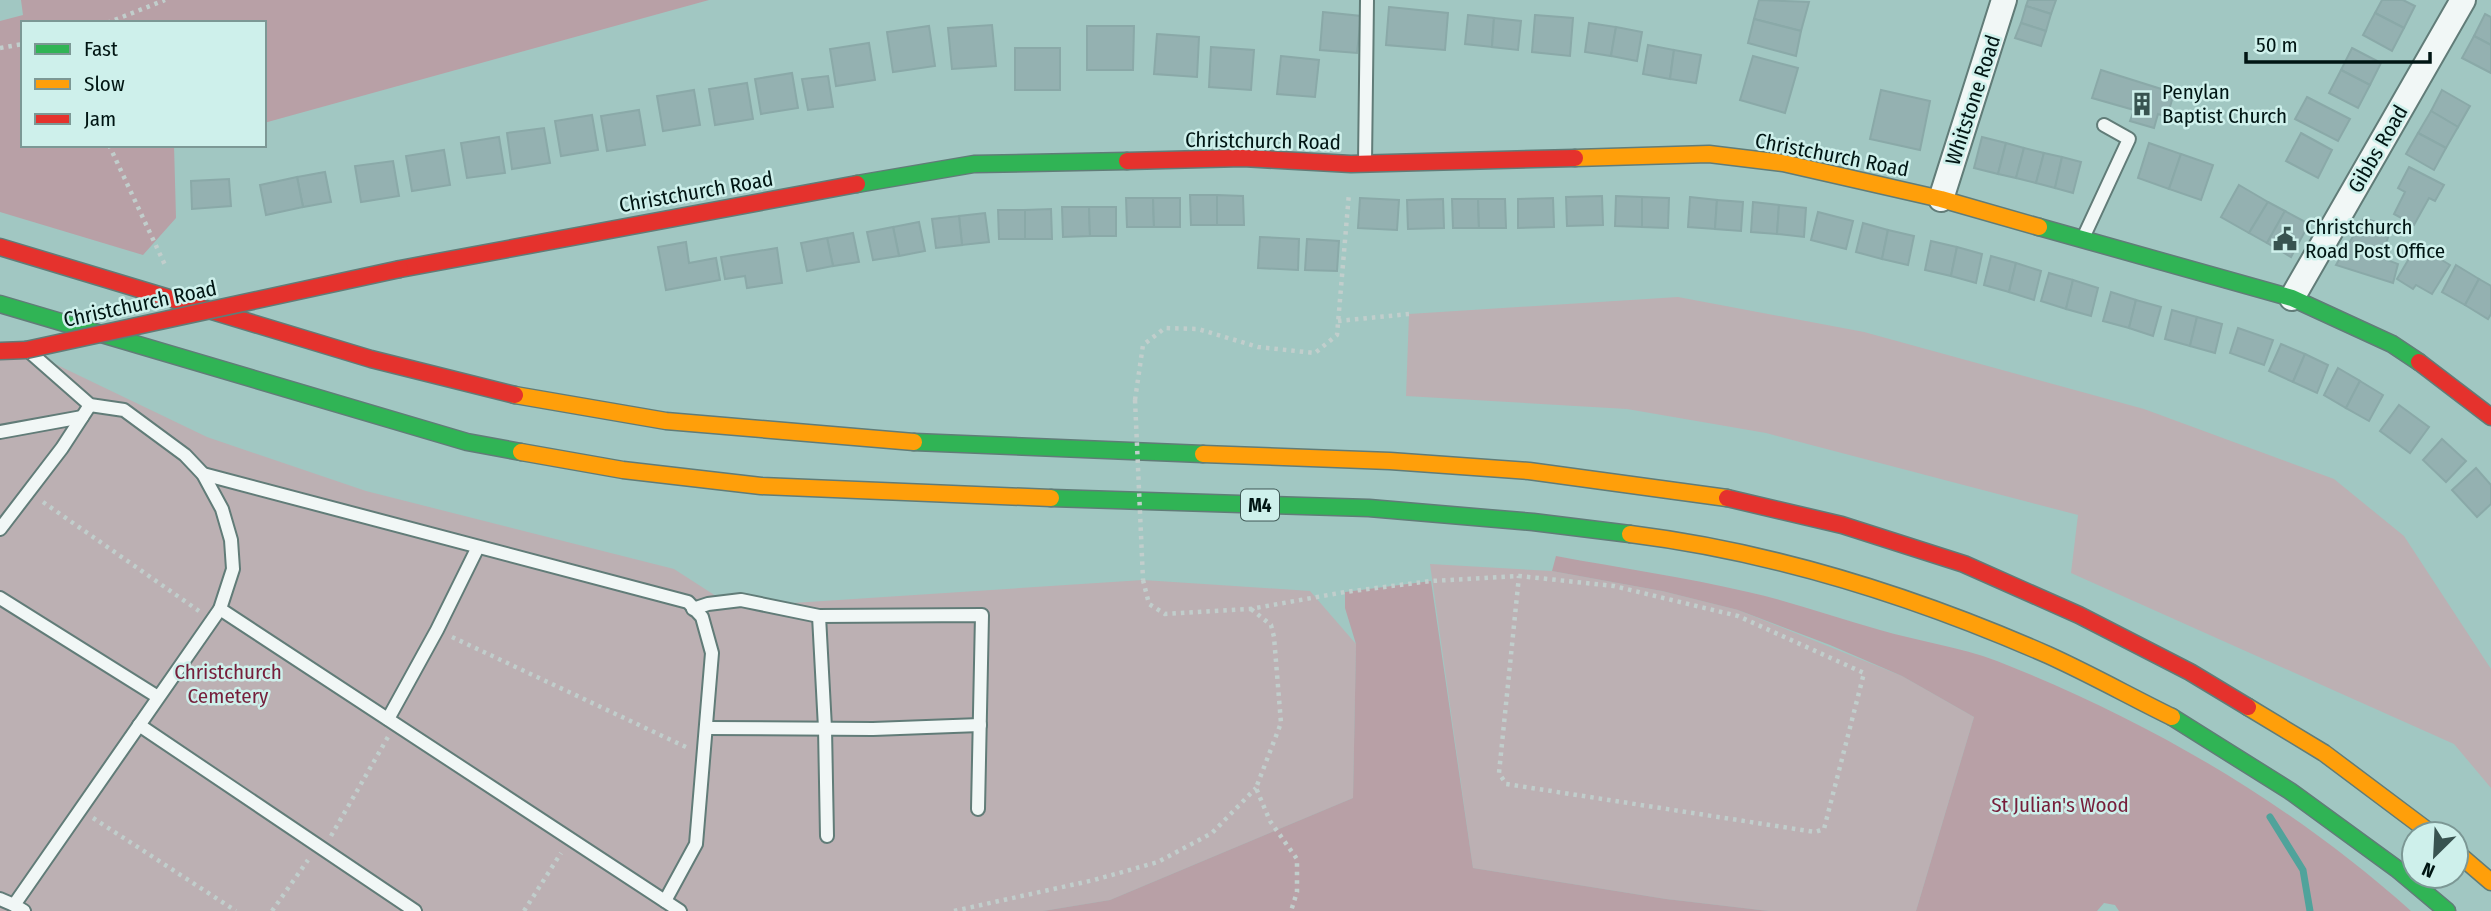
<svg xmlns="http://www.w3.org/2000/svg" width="2491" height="911" font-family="'Fira Sans Condensed',sans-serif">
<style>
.green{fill:#bcb0b3}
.forest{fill:#b8a0a6}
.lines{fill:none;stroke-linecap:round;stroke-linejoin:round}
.stream{stroke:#50a39b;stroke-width:7}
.building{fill:#94b1b1;stroke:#8aa9a8;stroke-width:2}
.lane-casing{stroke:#617c78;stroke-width:16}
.street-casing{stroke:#617c78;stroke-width:28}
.fast-casing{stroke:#617c78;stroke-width:19}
.slow-casing{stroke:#617c78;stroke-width:19}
.jam-casing{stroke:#617c78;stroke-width:19}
.path{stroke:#c1cecc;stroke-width:4.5;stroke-dasharray:3.5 5;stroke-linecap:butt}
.lane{stroke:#f1f7f6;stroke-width:12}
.street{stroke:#f1f7f6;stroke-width:24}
.fast{stroke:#30b455;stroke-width:16}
.slow{stroke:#ff9f0a;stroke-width:16}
.jam{stroke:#e5322d;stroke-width:16}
.jam-bridge-casing{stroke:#617c78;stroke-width:19;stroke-linecap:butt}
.path-bridge{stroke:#c1cecc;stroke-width:4.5;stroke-dasharray:3.5 5;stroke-linecap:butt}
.jam-bridge{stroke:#e5322d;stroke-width:16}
.labels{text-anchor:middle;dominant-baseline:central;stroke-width:5;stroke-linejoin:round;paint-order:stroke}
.shield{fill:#cef0eb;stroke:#3e5754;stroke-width:2}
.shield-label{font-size:19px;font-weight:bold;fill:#001513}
.poi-label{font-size:21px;fill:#001513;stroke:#cef0eb;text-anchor:start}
.street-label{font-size:21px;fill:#001513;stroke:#cef0eb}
.park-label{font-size:21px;fill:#761e3a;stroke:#cef0eb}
</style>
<rect width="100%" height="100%" fill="#a1c7c2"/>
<!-- green -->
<g class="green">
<polygon points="1678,297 1864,332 2144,409 2334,479 2404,536 2491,669 2491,788 2454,744 2071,573 2078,515 1766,433 1627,409 1406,396 1409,314"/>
<polygon points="26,350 207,437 366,491 674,569 733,607 1143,580 1310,591 1356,644 1353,798 1110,900 1043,911 0,911 0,351"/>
<polygon points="1430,564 1552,571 1662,591 1738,610 1902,676 1974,717 1916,911 1769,911 1666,899 1473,868"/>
</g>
<!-- forest -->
<g class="forest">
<polygon points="21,0 709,0 264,123 264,23 23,23 23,145 174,145 176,218 143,255 0,212 0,21 23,15"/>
<path d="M 1556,556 C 1620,568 1685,577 1748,592 C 1793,602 1836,618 1880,630 C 1918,641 1960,647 1997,661 C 2148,720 2290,803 2411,911 L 2119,911 L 2115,905 L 2104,903 L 2097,911 L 1916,911 L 1974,717 L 1902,676 L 1830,645 L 1738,610 L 1662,591 L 1552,571 Z"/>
<polygon points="1431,581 1473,868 1666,899 1769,911 1043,911 1110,900 1353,798 1356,644 1345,608 1345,592"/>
</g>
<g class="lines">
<!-- stream -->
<polyline class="stream" points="2270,817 2303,870 2310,911"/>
</g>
<!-- building -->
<g class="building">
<polygon points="1759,0 1809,2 1801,31 1754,19"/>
<polygon points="2028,0 2056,0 2051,14 2026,6"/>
<polygon points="2382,0 2403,0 2415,6 2404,28 2375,13"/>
<polygon points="2026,6 2051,14 2046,31 2021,23"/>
<polygon points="1389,7 1448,13 1445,50 1386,45"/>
<polygon points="1323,12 1361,16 1357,53 1320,50"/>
<polygon points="2375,13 2404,28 2392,51 2363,35"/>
<polygon points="2485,14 2491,17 2491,45 2474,36"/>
<polygon points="1468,15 1494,18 1492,47 1465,44"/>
<polygon points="1535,15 1573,18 1570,56 1532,52"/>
<polygon points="1494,18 1521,21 1518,50 1492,47"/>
<polygon points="1754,19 1801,31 1796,56 1748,43"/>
<polygon points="1589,23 1616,27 1611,56 1585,52"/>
<polygon points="2021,23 2046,31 2041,46 2015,38"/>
<polygon points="992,25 996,66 952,69 948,28"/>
<polygon points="929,26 935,66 893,72 887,32"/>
<polygon points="1087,26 1134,26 1133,70 1087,70"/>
<polygon points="1616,27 1642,32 1637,61 1611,56"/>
<polygon points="1157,34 1199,37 1197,77 1154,74"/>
<polygon points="2474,36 2491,45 2491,73 2462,58"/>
<polygon points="869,43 875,80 836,86 830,49"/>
<polygon points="1648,45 1674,50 1670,79 1643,74"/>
<polygon points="1211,47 1254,50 1251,90 1209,87"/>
<rect x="1015" y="48" width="45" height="42"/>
<polygon points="2352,48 2381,63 2370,85 2341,70"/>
<polygon points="1674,50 1701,55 1696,83 1670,79"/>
<polygon points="1281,56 1319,60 1315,97 1277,94"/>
<polygon points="1753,56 1798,68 1785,113 1740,100"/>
<polygon points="2101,70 2174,93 2167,117 2158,114 2154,128 2130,121 2134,110 2092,98"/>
<polygon points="2341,70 2370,85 2358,108 2329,93"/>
<polygon points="792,73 798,108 761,114 755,79"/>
<polygon points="828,76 833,107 808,110 802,79"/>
<polygon points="747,83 753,119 715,125 709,89"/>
<polygon points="694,90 700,125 663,131 657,96"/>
<polygon points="1881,90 1930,101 1920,150 1870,139"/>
<polygon points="2442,90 2470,106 2458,127 2431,111"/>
<polygon points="2307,97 2350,119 2338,141 2295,119"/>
<polygon points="639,110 645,145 607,151 601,116"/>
<polygon points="2431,111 2458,127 2446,148 2418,133"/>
<polygon points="592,115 598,150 561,156 555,121"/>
<polygon points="544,128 550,163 512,169 507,133"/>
<polygon points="2301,133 2332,150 2318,178 2286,161"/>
<polygon points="2418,133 2446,148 2434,170 2406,154"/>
<polygon points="499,137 505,173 467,178 461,143"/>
<polygon points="1982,137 2006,143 1998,174 1974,168"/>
<polygon points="2006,143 2024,148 2016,178 1998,174"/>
<polygon points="2149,143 2181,154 2169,189 2138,178"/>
<polygon points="2024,148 2044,153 2036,183 2016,178"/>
<polygon points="444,150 450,185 412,191 406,156"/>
<polygon points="2044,153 2062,157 2055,188 2036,183"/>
<polygon points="2181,154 2213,165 2201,200 2169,189"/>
<polygon points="2062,157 2081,162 2073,193 2055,188"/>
<polygon points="393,161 399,196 361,202 355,166"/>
<polygon points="2409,167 2444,185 2435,201 2429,198 2414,225 2394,214 2405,192 2398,188"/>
<polygon points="325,172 331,202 303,207 297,177"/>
<polygon points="297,177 303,207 266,215 260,185"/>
<polygon points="229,179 231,206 192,209 191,181"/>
<polygon points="2239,185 2268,202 2249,233 2221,217"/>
<polygon points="1190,195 1217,195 1217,225 1191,225"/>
<polygon points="1217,195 1243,196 1244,225 1217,225"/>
<polygon points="1602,196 1603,225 1567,226 1566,197"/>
<polygon points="1616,196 1642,197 1642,227 1615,226"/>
<polygon points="1642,197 1669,198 1668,228 1642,227"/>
<polygon points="1690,197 1717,200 1715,229 1688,227"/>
<polygon points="1126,198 1153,198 1154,227 1127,227"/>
<polygon points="1153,198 1180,198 1180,227 1154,227"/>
<polygon points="1360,198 1399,200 1397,230 1358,228"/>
<polygon points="1553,198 1554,227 1518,228 1518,199"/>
<polygon points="1443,199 1444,228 1408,229 1407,200"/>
<polygon points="1452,199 1478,199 1479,228 1453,228"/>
<polygon points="1478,199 1505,199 1506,228 1479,228"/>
<polygon points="1717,200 1743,202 1741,231 1715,229"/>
<polygon points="1753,202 1779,205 1777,234 1751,232"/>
<polygon points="2268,202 2285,211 2267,243 2249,233"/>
<polygon points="1779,205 1806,208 1804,237 1777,234"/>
<polygon points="1062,207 1089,207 1090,236 1063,237"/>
<polygon points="1089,207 1116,207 1116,236 1090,236"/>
<polygon points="1051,209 1052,239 1025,239 1025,210"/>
<polygon points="998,210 1025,210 1025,239 999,239"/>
<polygon points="2285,211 2309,224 2291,257 2267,243"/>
<polygon points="1818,212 1853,221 1846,249 1811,240"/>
<polygon points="985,213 989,242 962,245 959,216"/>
<polygon points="959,216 962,245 936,248 932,219"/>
<polygon points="2364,218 2391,227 2382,258 2398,264 2393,283 2336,265"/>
<polygon points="919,222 925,251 899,256 893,227"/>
<polygon points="1863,223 1888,230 1882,259 1856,252"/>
<polygon points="893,227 899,256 873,260 867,232"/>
<polygon points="1888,230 1914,236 1908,265 1882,259"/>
<polygon points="853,233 859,262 833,266 827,238"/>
<polygon points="1260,237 1299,239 1298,270 1258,268"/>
<polygon points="827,238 833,266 807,271 801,243"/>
<polygon points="1307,239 1339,241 1337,271 1305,270"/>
<polygon points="1931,241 1957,247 1951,276 1925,270"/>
<polygon points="686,242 689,263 716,258 720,280 666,290 658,247"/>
<polygon points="2417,245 2450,265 2432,294 2416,285 2413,289 2397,279"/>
<polygon points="1957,247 1982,254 1976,283 1951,276"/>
<polygon points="777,248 782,283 747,288 745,276 725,279 721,257"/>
<polygon points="1991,256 2016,263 2009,292 1984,285"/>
<polygon points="2016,263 2041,271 2034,300 2009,292"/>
<polygon points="2456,265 2479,279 2465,305 2442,292"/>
<polygon points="2049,273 2073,280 2066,309 2041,301"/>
<polygon points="2479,279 2491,286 2491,314 2488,319 2465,305"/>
<polygon points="2073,280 2098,288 2091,316 2066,309"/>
<polygon points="2111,292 2136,300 2129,328 2103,321"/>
<polygon points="2136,300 2161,307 2153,336 2129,328"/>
<polygon points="2172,310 2197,317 2190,346 2165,339"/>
<polygon points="2197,317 2222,324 2215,353 2190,346"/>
<polygon points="2238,328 2273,340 2264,365 2230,353"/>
<polygon points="2281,344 2305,354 2293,382 2269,371"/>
<polygon points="2305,354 2328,365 2317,393 2293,382"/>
<polygon points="2338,368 2360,381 2346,408 2324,395"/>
<polygon points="2360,381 2383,395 2369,421 2346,408"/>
<polygon points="2399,405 2429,427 2410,453 2380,431"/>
<polygon points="2442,439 2466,461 2446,482 2423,460"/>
<polygon points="2476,468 2491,485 2491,504 2477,517 2452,490"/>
</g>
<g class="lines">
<!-- lane casing -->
<g class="lane-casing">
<g id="lane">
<polyline points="1365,163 1367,0"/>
<polyline points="2084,236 2129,139 2104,125"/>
<polyline points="0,432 82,417"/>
<polyline points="203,474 688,602 702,617 712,653 696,844 665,901"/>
<polyline points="0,529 62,448 90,405"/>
<polyline points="0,598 158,697"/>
<polyline points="220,609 680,911"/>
<polyline points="693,609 708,604 741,600 819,616 982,615 978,809"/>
<polyline points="819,616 825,728 827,836"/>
<polyline points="388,719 437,630 478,547"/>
<polyline points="139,725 415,911"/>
<polyline points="707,728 873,729 980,725"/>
<polyline points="0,899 14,905"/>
<polyline points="24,911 14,905 220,609 233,569 231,540 222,509 203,474 185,455 124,410 90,405 32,354"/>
</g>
</g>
<!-- street casing -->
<g class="street-casing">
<g id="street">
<polyline points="1941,199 2004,0"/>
<polyline points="2292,298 2463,0"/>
</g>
</g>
<!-- fast casing -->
<g class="fast-casing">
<g id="fast">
<polyline points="857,184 974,164 1127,161"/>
<polyline points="2039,227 2292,298 2392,344 2419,362"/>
<polyline points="0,304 467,442 521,452"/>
<polyline points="914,442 1203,454"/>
<polyline points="1051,498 1369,508 1533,522 1630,534"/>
<polyline points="2172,717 2290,791 2397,869 2447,911"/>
</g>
</g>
<!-- slow casing -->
<g class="slow-casing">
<g id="slow">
<polyline points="1575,158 1709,154 1783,163 1941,199 2039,227"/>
<polyline points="515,395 666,421 914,442"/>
<polyline points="521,452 623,470 761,486 1051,498"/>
<polyline points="1203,454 1390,461 1529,471 1727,498"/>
<path d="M 1630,534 C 1774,552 1916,597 2048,655 C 2090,674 2131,697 2172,717"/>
<polyline points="2248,707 2324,753 2432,834"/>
<polyline points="2456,852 2491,882"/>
</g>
</g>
<!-- jam casing -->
<g class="jam-casing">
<g id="jam">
<polyline points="1127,161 1243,158 1351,164 1575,158"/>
<polyline points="0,247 371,359 515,395"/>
<polyline points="400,269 857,184"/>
<polyline points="0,351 26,350"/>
<polyline points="2419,362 2491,417"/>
<polyline points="1727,498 1842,525 1964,564 2079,615 2190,672 2248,707"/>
</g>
</g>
<!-- path -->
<g class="path">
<polyline points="107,23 165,0"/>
<polyline points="0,48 23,44"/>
<polyline points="109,145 165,265"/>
<polyline points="1338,321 1409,314"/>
<polyline points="1135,400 1143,345 1165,328 1198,329 1258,347 1315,353 1337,335 1349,193"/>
<polyline points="43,502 199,611"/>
<polyline points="1143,580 1149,604 1165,614 1250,609 1345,592 1431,581 1519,576 1614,586 1738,616 1864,673 1824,829 1815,832 1506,784 1499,773 1519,576"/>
<polyline points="1251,609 1271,625 1274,637 1281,723 1256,788 1270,821 1297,859 1297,892 1291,911"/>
<polyline points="452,637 688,748"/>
<polyline points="93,818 236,911"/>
<polyline points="331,836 388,737"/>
<polyline points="272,911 308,860"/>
<polyline points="524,911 561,853"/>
<polyline points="954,911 1094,880 1158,862 1212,833 1256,788"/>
</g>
<!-- lane -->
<use href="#lane" class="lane"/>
<!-- street -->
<use href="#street" class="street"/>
<!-- fast -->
<use href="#fast" class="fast"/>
<!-- slow -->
<use href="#slow" class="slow"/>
<!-- jam -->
<use href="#jam" class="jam"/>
<!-- jam-bridge casing -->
<g class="jam-bridge-casing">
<polyline id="jam-bridge" points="26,350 400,269"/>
</g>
<!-- path-bridge -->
<polyline class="path-bridge" points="1135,400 1143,580"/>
<!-- jam-bridge -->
<use href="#jam-bridge" class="jam-bridge"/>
</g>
<!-- icons -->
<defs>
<g id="building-bare" transform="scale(1.89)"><path d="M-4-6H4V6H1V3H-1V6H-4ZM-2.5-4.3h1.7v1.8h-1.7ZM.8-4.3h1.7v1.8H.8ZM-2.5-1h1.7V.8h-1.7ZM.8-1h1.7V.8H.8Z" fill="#385350" stroke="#cef0eb" stroke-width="2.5" paint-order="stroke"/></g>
<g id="civic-bare" transform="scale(1.89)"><path d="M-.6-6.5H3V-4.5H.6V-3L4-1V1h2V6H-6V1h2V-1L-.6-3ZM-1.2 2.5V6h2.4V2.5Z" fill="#385350" stroke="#cef0eb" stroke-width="2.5" paint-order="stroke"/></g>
</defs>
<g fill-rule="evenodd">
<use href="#building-bare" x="2142" y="104"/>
<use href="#civic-bare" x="2285" y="239"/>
</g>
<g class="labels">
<!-- shield labels -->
<rect class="shield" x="1241" y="489.5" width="38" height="31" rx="5"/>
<g class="shield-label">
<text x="1260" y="505">M4</text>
</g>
<!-- poi labels -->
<g class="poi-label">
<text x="2162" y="92">Penylan<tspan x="2162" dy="24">Baptist Church</tspan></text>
<text x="2305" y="227">Christchurch<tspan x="2305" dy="24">Road Post Office</tspan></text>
</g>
<!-- street labels -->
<g class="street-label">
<text transform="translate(1973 100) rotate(-72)">Whitstone Road</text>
<text transform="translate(1263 141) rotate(1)">Christchurch Road</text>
<text transform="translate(2378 149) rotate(-60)">Gibbs Road</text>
<text transform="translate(1832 155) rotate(11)">Christchurch Road</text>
<text transform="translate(696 192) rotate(-10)">Christchurch Road</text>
<text transform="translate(140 304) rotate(-12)">Christchurch Road</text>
</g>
<!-- park labels -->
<g class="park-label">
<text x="228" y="672">Christchurch<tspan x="228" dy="24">Cemetery</tspan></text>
<text x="2060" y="805">St Julian's Wood</text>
</g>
</g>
<!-- legend -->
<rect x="21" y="21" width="245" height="126" fill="#cef0eb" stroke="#7c9895" stroke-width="2"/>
<rect x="35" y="44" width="35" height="10" fill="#30b455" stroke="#7c9895" stroke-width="2"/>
<text x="84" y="56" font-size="21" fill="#001513">Fast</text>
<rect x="35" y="79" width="35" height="10" fill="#ff9f0a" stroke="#7c9895" stroke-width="2"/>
<text x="84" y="91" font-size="21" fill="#001513">Slow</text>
<rect x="35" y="114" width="35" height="10" fill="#e5322d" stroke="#7c9895" stroke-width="2"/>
<text x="84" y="126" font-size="21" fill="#001513">Jam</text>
<!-- north arrow -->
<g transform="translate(2435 855) rotate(204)"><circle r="33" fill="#cef0eb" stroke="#7c9895" stroke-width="2"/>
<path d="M0-5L12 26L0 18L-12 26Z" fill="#385350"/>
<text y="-10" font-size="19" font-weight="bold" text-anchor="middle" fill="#001513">N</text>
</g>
<!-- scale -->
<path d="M2246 52v10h184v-10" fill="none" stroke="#001513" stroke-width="3.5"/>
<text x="2256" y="52" font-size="21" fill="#001513" stroke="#cef0eb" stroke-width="5" paint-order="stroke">50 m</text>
</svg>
